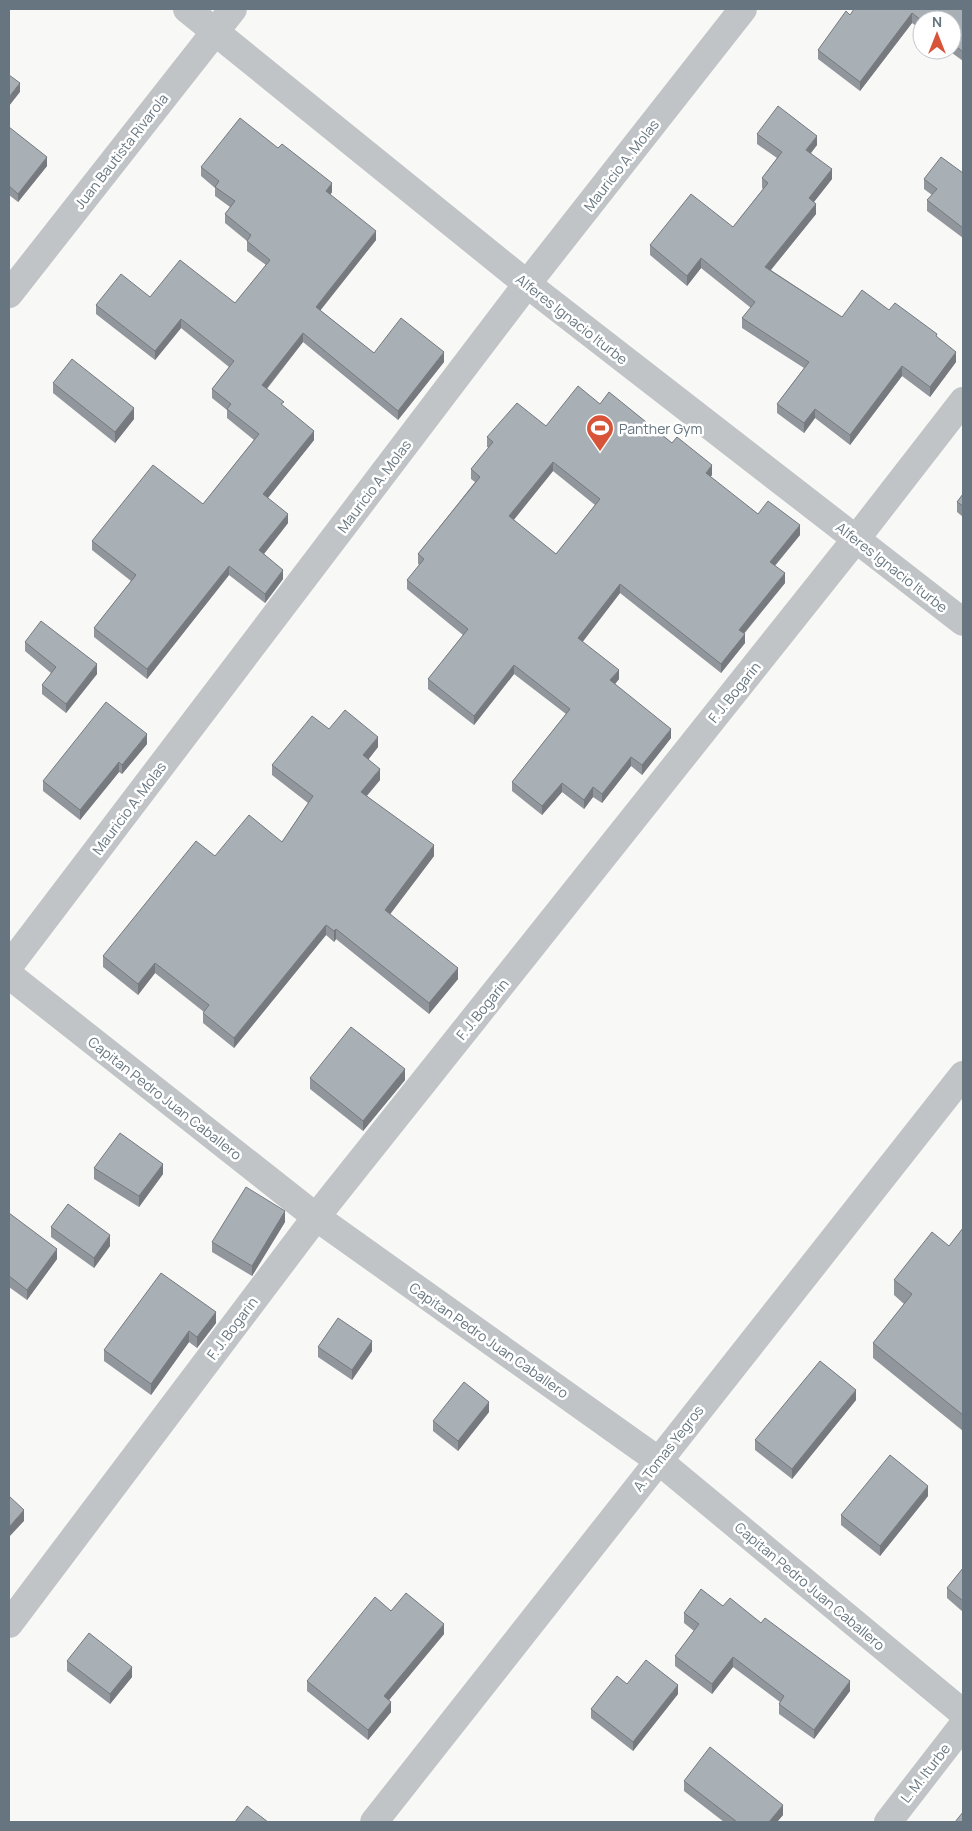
<svg xmlns="http://www.w3.org/2000/svg" width="972" height="1831" font-family="Manrope,sans-serif">
<style>
.lines{fill:none;stroke-linecap:round;stroke-linejoin:round}
.minor{stroke:#c0c4c7;stroke-width:28}
.wall{fill:#90969c;fill-rule:evenodd}
.shaded-wall{fill:#767a7f}
.building{fill:#a8afb5;stroke:#767a7f;fill-rule:evenodd}
.labels{text-anchor:middle;dominant-baseline:central;stroke-width:5;stroke-linejoin:round;paint-order:stroke}
.street-label{font-size:14px;fill:#66757f;stroke:#fff}
.poi-label{font-size:14px;fill:#66757f;stroke:#fff;text-anchor:start}
</style>
<rect width="100%" height="100%" fill="#f8f8f6"/>
<g class="lines">
<!-- minor -->
<g class="minor">
<polyline points="187,9 527,284 963,622"/>
<polyline points="9,294 233,9"/>
<polyline points="9,966 527,284 743,9"/>
<polyline points="9,975 316,1217 659,1461 963,1713"/>
<polyline points="9,1624 316,1217 856,539 963,401"/>
<polyline points="374,1822 963,1075"/>
<polyline points="888,1822 963,1725"/>
</g>
</g>
<!-- wall -->
<g class="wall">
<polygon points="963,9 963,61 948,50 952,50 952,20 922,20 922,30 912,23 860,91 818,59 818,50 850,15"/>
<polygon points="9,127 47,166 18,202 9,195"/>
<polygon points="757,134 817,145 811,153 832,179 814,202 816,214 771,270 842,317 889,310 937,337 956,362 930,397 902,376 850,445 815,418 804,433 777,413 777,404 804,368 742,328 742,318 751,308 701,268 687,286 650,255 650,245 733,227 763,189 762,188 762,178 777,158 757,144"/>
<polygon points="201,167 332,192 330,195 376,240 320,310 374,353 444,362 398,420 303,342 267,389 314,440 268,498 288,523 264,554 283,579 265,603 229,575 147,679 94,637 94,628 131,581 92,550 92,541 203,504 254,440 227,418 227,410 212,398 212,389 229,367 181,328 155,360 96,314 96,305 150,297 235,303 266,265 247,251 247,241 225,223 225,214 230,207 215,196 215,188 201,176"/>
<polygon points="963,173 963,238 927,211 927,200 932,195 924,189 924,179"/>
<polygon points="53,383 134,419 115,443 53,393"/>
<path d="M 600,404 L 712,475 L 710,477 L 758,514 L 800,535 L 775,566 L 785,583 L 744,634 L 745,643 L 721,673 L 620,593 L 582,642 L 619,679 L 615,684 L 671,738 L 642,775 L 631,766 L 602,803 L 593,797 L 584,809 L 562,792 L 542,815 L 512,791 L 512,782 L 566,714 L 514,674 L 474,725 L 428,689 L 428,679 L 463,635 L 407,589 L 407,580 L 420,565 L 418,564 L 418,554 L 475,482 L 471,479 L 471,469 L 489,448 L 487,447 L 487,437 L 546,426 ZM 553,471 L 595,505 L 556,554 L 513,520 Z"/>
<polygon points="963,494 963,517 957,512 957,502"/>
<polygon points="25,642 97,674 66,713 42,694 42,685 51,673 25,651"/>
<polygon points="329,729 378,747 368,760 380,780 367,796 434,856 390,914 458,979 429,1014 336,939 334,942 326,935 234,1048 203,1023 203,1013 204,1012 155,973 138,995 103,967 103,956 215,856 282,842 308,803 272,775 272,765"/>
<polygon points="147,744 122,774 119,772 80,820 43,791 43,781"/>
<polygon points="310,1078 405,1080 363,1131 310,1089"/>
<polygon points="94,1168 163,1174 139,1207 94,1179"/>
<polygon points="9,1213 57,1259 27,1300 9,1287"/>
<polygon points="285,1222 252,1276 212,1252 212,1242"/>
<polygon points="51,1227 110,1246 94,1268 51,1237"/>
<polygon points="963,1228 963,1431 873,1358 873,1343 904,1304 894,1295 894,1280 949,1246"/>
<polygon points="216,1323 197,1348 189,1342 151,1395 104,1361 104,1350"/>
<polygon points="318,1347 372,1351 352,1380 318,1357"/>
<polygon points="856,1400 792,1479 755,1450 755,1440"/>
<polygon points="489,1412 458,1451 433,1431 433,1421"/>
<polygon points="928,1496 880,1556 841,1525 841,1515"/>
<polygon points="963,1568 963,1612 947,1598 947,1588"/>
<polygon points="723,1606 850,1691 814,1739 779,1714 779,1704 780,1702 733,1667 712,1694 675,1666 675,1656 694,1631 684,1623 684,1613"/>
<polygon points="391,1611 444,1634 389,1700 391,1712 368,1740 307,1691 307,1681"/>
<polygon points="67,1661 132,1677 110,1704 67,1671"/>
<polygon points="627,1684 678,1694 633,1751 591,1718 591,1709"/>
<polygon points="684,1781 783,1815 777,1822 724,1822 684,1791"/>
</g>
<!-- shaded-wall -->
<g class="shaded-wall">
<polygon points="912,13 912,23 860,91 860,82"/>
<polygon points="20,83 20,92 9,106 9,97"/>
<polygon points="817,136 817,145 806,159 806,150"/>
<polygon points="47,157 47,166 18,202 18,194"/>
<polygon points="832,169 832,179 809,208 809,198"/>
<polygon points="332,183 332,192 326,201 326,191"/>
<polygon points="816,204 816,214 765,277 765,267"/>
<polygon points="376,231 376,240 316,316 316,307"/>
<polygon points="701,258 701,268 687,286 687,276"/>
<polygon points="181,319 181,328 155,360 155,351"/>
<polygon points="303,333 303,342 262,394 262,385"/>
<polygon points="444,352 444,362 398,420 398,411"/>
<polygon points="956,352 956,362 930,397 930,387"/>
<polygon points="902,366 902,376 850,445 850,435"/>
<polygon points="134,408 134,419 115,443 115,432"/>
<polygon points="815,409 815,418 804,433 804,423"/>
<polygon points="314,431 314,440 263,504 263,494"/>
<polygon points="553,462 553,471 509,526 509,516"/>
<polygon points="712,465 712,475 706,482 706,473"/>
<polygon points="288,514 288,523 259,560 259,550"/>
<polygon points="800,525 800,535 770,571 770,562"/>
<polygon points="229,566 229,575 147,679 147,669"/>
<polygon points="283,570 283,579 265,603 265,594"/>
<polygon points="785,573 785,583 739,639 739,630"/>
<polygon points="620,584 620,593 578,648 578,638"/>
<polygon points="745,634 745,643 721,673 721,664"/>
<polygon points="97,664 97,674 66,713 66,704"/>
<polygon points="514,665 514,674 474,725 474,716"/>
<polygon points="619,670 619,679 610,690 610,680"/>
<polygon points="671,729 671,738 642,775 642,765"/>
<polygon points="147,734 147,744 122,774 122,765"/>
<polygon points="378,737 378,747 363,766 363,755"/>
<polygon points="631,757 631,766 602,803 602,794"/>
<polygon points="119,762 119,772 80,820 80,810"/>
<polygon points="380,769 380,780 361,802 361,792"/>
<polygon points="562,783 562,792 542,815 542,806"/>
<polygon points="593,787 593,797 584,809 584,800"/>
<polygon points="434,845 434,856 385,921 385,910"/>
<polygon points="326,925 326,935 234,1048 234,1038"/>
<polygon points="336,929 336,939 334,942 334,931"/>
<polygon points="155,963 155,973 138,995 138,984"/>
<polygon points="458,968 458,979 429,1014 429,1003"/>
<polygon points="405,1069 405,1080 363,1131 363,1121"/>
<polygon points="163,1164 163,1174 139,1207 139,1196"/>
<polygon points="285,1211 285,1222 252,1276 252,1266"/>
<polygon points="110,1235 110,1246 94,1268 94,1258"/>
<polygon points="57,1249 57,1259 27,1300 27,1290"/>
<polygon points="216,1312 216,1323 197,1348 197,1337"/>
<polygon points="189,1331 189,1342 151,1395 151,1384"/>
<polygon points="372,1341 372,1351 352,1380 352,1370"/>
<polygon points="856,1390 856,1400 792,1479 792,1469"/>
<polygon points="489,1402 489,1412 458,1451 458,1441"/>
<polygon points="928,1486 928,1496 880,1556 880,1546"/>
<polygon points="24,1510 24,1521 9,1537 9,1527"/>
<polygon points="444,1624 444,1634 384,1706 384,1696"/>
<polygon points="733,1657 733,1667 712,1694 712,1684"/>
<polygon points="132,1667 132,1677 110,1704 110,1694"/>
<polygon points="850,1681 850,1691 814,1739 814,1730"/>
<polygon points="678,1685 678,1694 633,1751 633,1742"/>
<polygon points="391,1702 391,1712 368,1740 368,1730"/>
<polygon points="783,1805 783,1815 777,1822 769,1822"/>
</g>
<!-- building -->
<g class="building">
<polygon points="854,9 963,9 963,52 952,43 952,20 922,20 922,21 912,13 860,82 818,50 846,11 850,15"/>
<polygon points="9,75 20,83 9,97"/>
<polygon points="778,106 817,136 806,150 832,169 809,198 816,204 765,267 842,317 862,290 889,310 895,303 937,334 936,336 956,352 930,387 902,366 850,435 815,409 804,423 777,404 809,362 742,318 755,302 701,258 687,276 650,245 691,194 733,227 768,183 762,178 782,152 757,134"/>
<polygon points="240,118 278,148 282,144 332,183 326,191 376,231 316,307 374,353 401,318 444,352 398,411 303,333 262,385 284,402 281,404 314,431 263,494 288,514 259,550 283,570 265,594 229,566 147,669 94,628 136,575 92,541 153,465 203,504 259,434 227,409 231,404 212,389 234,361 181,319 155,351 96,305 121,274 150,297 180,260 235,303 270,260 247,241 251,235 225,214 235,201 215,187 219,181 201,167"/>
<polygon points="9,127 47,157 18,194 9,186"/>
<polygon points="941,157 963,173 963,228 927,200 937,189 924,179"/>
<polygon points="72,359 134,408 115,432 53,383"/>
<path d="M 578,386 L 600,404 L 609,392 L 672,443 L 677,437 L 712,465 L 706,473 L 758,514 L 768,501 L 800,525 L 770,562 L 785,573 L 739,630 L 745,634 L 721,664 L 620,584 L 578,638 L 619,670 L 610,680 L 671,729 L 642,765 L 631,757 L 602,794 L 593,787 L 584,800 L 562,783 L 542,806 L 512,782 L 570,709 L 514,665 L 474,716 L 428,679 L 468,629 L 407,580 L 424,559 L 418,554 L 480,477 L 471,469 L 493,442 L 487,437 L 517,403 L 546,426 ZM 553,462 L 600,499 L 556,554 L 509,516 Z"/>
<polygon points="963,494 963,506 957,502"/>
<polygon points="41,621 97,664 66,704 42,685 56,667 25,642"/>
<polygon points="106,702 147,734 122,765 119,762 80,810 43,781"/>
<polygon points="345,710 378,737 363,755 380,769 361,792 434,845 385,910 458,968 429,1003 336,929 334,931 326,925 234,1038 203,1013 209,1005 155,963 138,984 103,956 196,841 215,856 249,815 282,842 313,796 272,765 312,716 329,729"/>
<polygon points="351,1027 405,1069 363,1121 310,1078"/>
<polygon points="120,1133 163,1164 139,1196 94,1168"/>
<polygon points="246,1187 285,1211 252,1266 212,1242"/>
<polygon points="68,1204 110,1235 94,1258 51,1227"/>
<polygon points="9,1213 57,1249 27,1290 9,1276"/>
<polygon points="963,1228 963,1415 873,1343 912,1294 894,1280 932,1232 949,1246"/>
<polygon points="161,1273 216,1312 197,1337 189,1331 151,1384 104,1350"/>
<polygon points="338,1318 372,1341 352,1370 318,1347"/>
<polygon points="820,1361 856,1390 792,1469 755,1440"/>
<polygon points="464,1382 489,1402 458,1441 433,1421"/>
<polygon points="890,1455 928,1486 880,1546 841,1515"/>
<polygon points="9,1496 24,1510 9,1527"/>
<polygon points="963,1568 963,1601 947,1588"/>
<polygon points="701,1589 723,1606 730,1598 761,1623 765,1618 850,1681 814,1730 779,1704 784,1696 733,1657 712,1684 675,1656 699,1624 684,1613"/>
<polygon points="406,1593 444,1624 384,1696 391,1702 368,1730 307,1681 375,1597 391,1611"/>
<polygon points="89,1633 132,1667 110,1694 67,1661"/>
<polygon points="646,1660 678,1685 633,1742 591,1709 617,1676 627,1684"/>
<polygon points="710,1747 783,1805 769,1822 737,1822 684,1781"/>
<polygon points="247,1806 268,1822 235,1822"/>
<polygon points="963,1812 963,1822 955,1822"/>
</g>
<!-- icons -->
<defs>
<g id="stadium-pin" transform="scale(1.4375)"><path d="M0 17L-7.5 6A9.5 9.5 0 1 1 7.5 6Z" fill="#d75438" stroke="#fff"/><path d="M0-5a6.5 5 0 1 0 0 10a6.5 5 0 1 0 0-10ZM-3.5-1.8h7v3.6h-7Z" fill="#fff"/></g>
</defs>
<g fill-rule="evenodd">
<use href="#stadium-pin" x="600" y="428"/>
</g>
<g class="labels">
<!-- street labels -->
<g class="street-label">
<text transform="translate(121 151) rotate(-52)">Juan Bautista Rivarola</text>
<text transform="translate(621 165) rotate(-52)">Mauricio A. Molas</text>
<text transform="translate(572 319) rotate(38)">Alferes Ignacio Iturbe</text>
<text transform="translate(374 486) rotate(-53)">Mauricio A. Molas</text>
<text transform="translate(892 567) rotate(38)">Alferes Ignacio Iturbe</text>
<text transform="translate(734 692) rotate(-51)">F. J. Bogarin</text>
<text transform="translate(129 808) rotate(-53)">Mauricio A. Molas</text>
<text transform="translate(482 1009) rotate(-51)">F. J. Bogarin</text>
<text transform="translate(165 1098) rotate(38)">Capitan Pedro Juan Caballero</text>
<text transform="translate(232 1328) rotate(-53)">F. J. Bogarin</text>
<text transform="translate(489 1340) rotate(35)">Capitan Pedro Juan Caballero</text>
<text transform="translate(668 1448) rotate(-52)">A. Tomas Yegros</text>
<text transform="translate(810 1586) rotate(40)">Capitan Pedro Juan Caballero</text>
<text transform="translate(925 1773) rotate(-52)">L. M. Iturbe</text>
</g>
<!-- poi labels -->
<g class="poi-label">
<text x="619" y="428">Panther Gym</text>
</g>
</g>
<!-- border -->
<rect width="972" height="1831" fill="none" stroke="#66757f" stroke-width="20"/>
<!-- north arrow -->
<g transform="translate(937 35)"><circle r="24" fill="#ffffff" stroke="#c2c8cc"/>
<path d="M0-4L9 19L0 12L-9 19Z" fill="#d75438"/>
<text y="-8" font-size="14" font-weight="bold" text-anchor="middle" fill="#66757f">N</text>
</g>
</svg>
